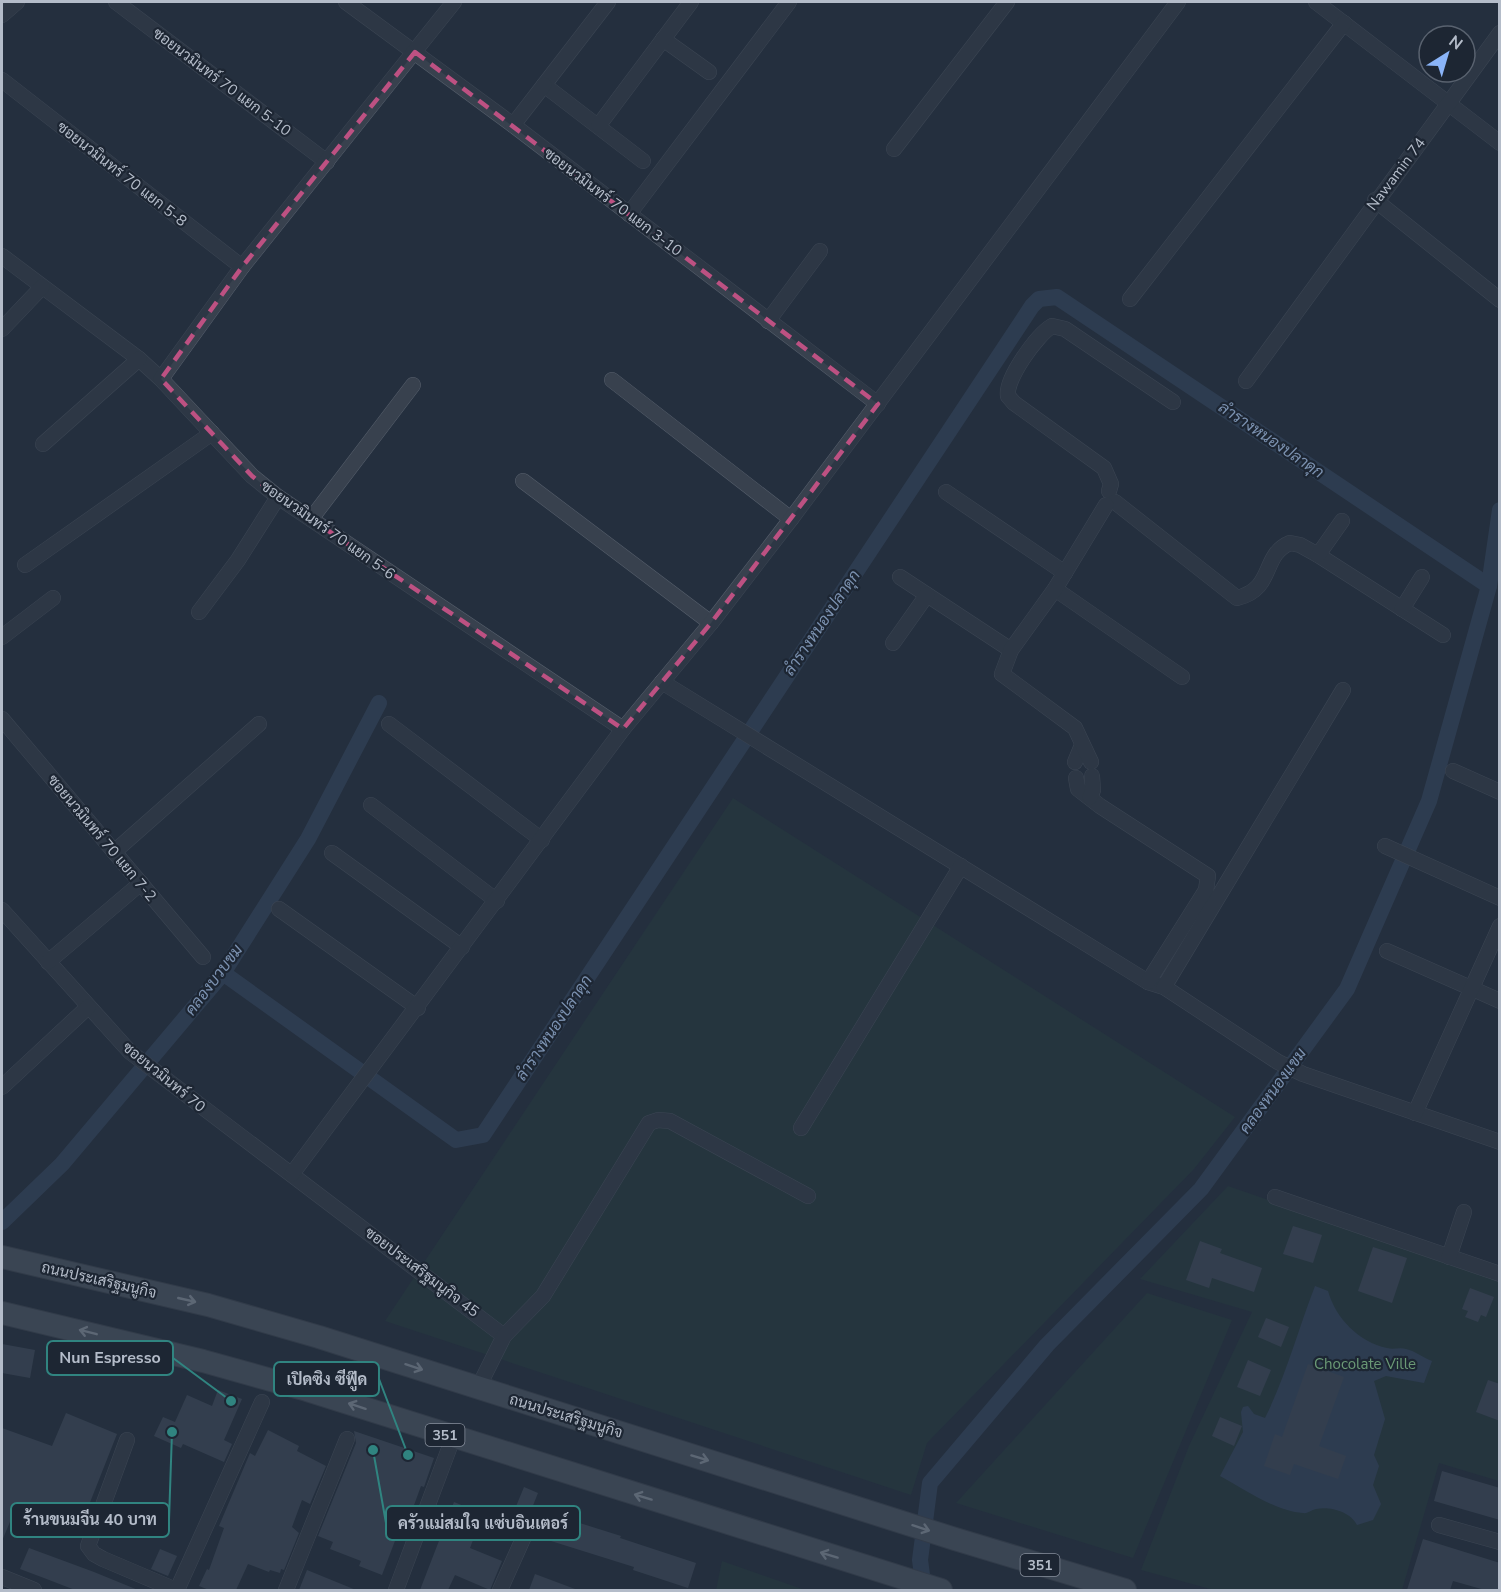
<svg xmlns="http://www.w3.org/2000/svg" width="1501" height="1592" font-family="'Nunito Sans',Sarabun,sans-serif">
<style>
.green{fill:#263c3f}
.water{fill:#394c67}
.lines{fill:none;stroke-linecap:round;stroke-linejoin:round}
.canal{stroke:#394c67;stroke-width:16}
.building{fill:#455162}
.street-casing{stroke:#565f6c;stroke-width:16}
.primary-casing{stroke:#414a57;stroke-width:24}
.street{stroke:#38414e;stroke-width:15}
.primary{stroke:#56606e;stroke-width:22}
.oneway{stroke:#a1aab7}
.marked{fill:none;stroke:#bd5182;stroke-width:4.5;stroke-dasharray:12 8;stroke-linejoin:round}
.labels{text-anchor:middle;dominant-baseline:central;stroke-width:4.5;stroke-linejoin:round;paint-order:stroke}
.shield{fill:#1d2633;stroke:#878f9c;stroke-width:1.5}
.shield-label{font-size:14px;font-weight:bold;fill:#b4bcc9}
.street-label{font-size:15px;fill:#b4bcc9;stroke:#1d2633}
.park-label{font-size:15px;fill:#6b9a76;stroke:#1d2633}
.water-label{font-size:16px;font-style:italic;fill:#7c92b1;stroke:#1d2633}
.leader{fill:none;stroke:#308480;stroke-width:2}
.callout-dot{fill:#308480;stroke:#1d2633;stroke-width:2}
.callout{fill:#1d2633;stroke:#308480;stroke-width:2}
.callout-label{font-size:16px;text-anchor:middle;font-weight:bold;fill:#b4bcc9}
</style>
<rect width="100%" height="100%" fill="#242f3e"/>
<!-- green -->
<g class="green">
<polygon points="733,798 1235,1117 1194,1169 927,1443 911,1495 385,1321"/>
<polygon points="1228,1186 1499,1280 1499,1481 1439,1463 1402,1590 1214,1590 1141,1570 1189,1446 1252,1312 1140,1279"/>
<polygon points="1147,1293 1232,1320 1133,1558 956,1503"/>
<polygon points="722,1561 805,1590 716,1590"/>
</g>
<!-- water -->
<path class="water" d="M 1315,1286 L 1328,1291 C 1336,1319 1359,1342 1387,1348 C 1393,1350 1400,1347 1406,1349 C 1415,1351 1424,1358 1432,1361 L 1424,1383 L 1386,1376 L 1374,1381 L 1385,1419 L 1374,1455 L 1379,1466 L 1373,1485 L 1381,1504 L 1373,1520 L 1357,1525 C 1351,1512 1330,1506 1316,1509 C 1311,1510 1307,1514 1303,1513 C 1275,1511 1244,1489 1220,1476 L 1243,1432 L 1241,1412 L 1243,1407 L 1248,1406 L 1254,1414 L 1265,1418 C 1286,1376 1298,1330 1315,1286 Z"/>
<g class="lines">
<!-- canal -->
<g class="canal">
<polyline points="223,973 456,1140 483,1135 1032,306 1039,299 1057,297 1489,586"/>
<polyline points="2,1222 62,1164 223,973 308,839 379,703"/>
<polyline points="924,1590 920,1560 930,1483 1047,1345 1201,1189 1347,989 1429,801 1489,586 1500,510"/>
</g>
</g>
<!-- building -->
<g class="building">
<polygon points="1293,1226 1322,1235 1313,1263 1283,1254"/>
<polygon points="1200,1241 1222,1249 1220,1253 1262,1268 1254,1292 1212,1278 1209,1288 1186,1280"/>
<polygon points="1373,1247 1407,1258 1392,1303 1358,1291"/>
<polygon points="1470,1288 1494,1297 1486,1317 1481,1315 1478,1322 1465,1317 1468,1311 1462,1309"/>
<polygon points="1266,1318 1289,1327 1281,1347 1258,1337"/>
<polygon points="2,1344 35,1350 30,1378 2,1373"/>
<polygon points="1248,1360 1271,1370 1260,1396 1237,1387"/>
<polygon points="1308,1364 1344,1377 1319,1446 1346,1456 1338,1479 1294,1464 1290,1475 1264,1466 1275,1434 1282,1437"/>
<polygon points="1488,1380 1500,1384 1500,1421 1476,1412"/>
<polygon points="218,1390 242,1399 224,1440 232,1444 224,1462 183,1444 181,1448 154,1436 163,1417 175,1422 187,1395 212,1406"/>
<polygon points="66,1413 117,1434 85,1515 54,1504 44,1530 12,1517 2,1541 2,1428 52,1446"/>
<polygon points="1220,1417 1242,1426 1234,1446 1212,1436"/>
<polygon points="268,1430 299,1446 297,1451 326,1466 310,1504 302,1500 292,1527 299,1533 284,1570 281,1569 280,1573 270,1570 269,1572 248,1564 236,1590 209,1590 199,1586 207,1569 209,1570 224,1528 219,1526 250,1453 255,1456"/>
<polygon points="354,1431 434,1458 424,1487 421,1486 406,1527 401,1525 382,1575 359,1566 361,1561 330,1549 333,1542 318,1536 356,1443"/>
<polygon points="1442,1471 1500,1488 1500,1520 1434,1501"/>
<polygon points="524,1487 538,1493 532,1508 621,1536 620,1538 696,1563 688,1588 633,1570 634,1567 535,1536 541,1521 534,1512 525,1514 519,1524 510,1521"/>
<polygon points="454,1502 483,1514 470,1548 502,1561 490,1590 455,1575 448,1590 420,1590"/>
<polygon points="1423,1539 1500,1563 1500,1590 1485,1590 1453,1581 1450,1590 1407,1590"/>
<polygon points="29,1548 94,1572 138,1590 75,1590 44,1578 20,1569"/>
<polygon points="160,1549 177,1556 168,1576 151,1569"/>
<polygon points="307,1570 356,1590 299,1590"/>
<polygon points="535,1574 575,1589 575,1590 529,1590"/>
</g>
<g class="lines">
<!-- street casing -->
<g class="street-casing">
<g id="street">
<polyline points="116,2 327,162"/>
<polyline points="346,2 513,125 878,404"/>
<polyline points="608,2 544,85 643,161"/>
<polyline points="1316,2 1500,143"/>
<polyline points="2,15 17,2"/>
<polyline points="663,39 709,72"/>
<polyline points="2,80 242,267"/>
<polyline points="513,125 544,85"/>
<polyline points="599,125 691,2"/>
<polyline points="894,149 1007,2"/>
<polyline points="1375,200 1500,300"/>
<polyline points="629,214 789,2"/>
<polyline points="2,256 139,359 161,379 252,476 278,497 623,729"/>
<polyline points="1130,299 1344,23"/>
<polyline points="768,321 820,251"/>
<polyline points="2,329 42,287"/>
<polyline points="161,379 242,267 454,2"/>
<polyline points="612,380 791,519"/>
<polyline points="1246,381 1500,33"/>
<polyline points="43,444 139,359"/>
<polyline points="523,481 711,623"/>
<path d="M 1109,491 L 1111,484 L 1104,468 L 1014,403 L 1008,396 C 1005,379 1037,335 1052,326 L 1065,329 L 1173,402"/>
<polyline points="946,492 1065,573"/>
<path d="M 1115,502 L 1237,598 C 1275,589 1261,555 1290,543 L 1300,545 L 1318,555 L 1443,635"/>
<polyline points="311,519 413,385"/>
<polyline points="1318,555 1342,521"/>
<polyline points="25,565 212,433"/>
<polyline points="900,577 1011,650"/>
<polyline points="1055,589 1182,677"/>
<polyline points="1402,609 1422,577"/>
<polyline points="199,612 238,560 278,497"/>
<polyline points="2,637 53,598"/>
<polyline points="893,643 927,595"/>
<polyline points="662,682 1148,982 1164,987 1278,1062 1303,1074 1500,1142"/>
<polyline points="2,719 203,957"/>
<polyline points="389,724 542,840"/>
<polyline points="1075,762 1082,745"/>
<polyline points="1091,762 1075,728 1002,674 1011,650 1055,589 1106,505"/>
<polyline points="1453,771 1500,792"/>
<polyline points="1076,778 1078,789 1100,806 1208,876 1206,890 1148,982"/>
<polyline points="1090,797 1093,790 1092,776"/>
<polyline points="371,805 497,901"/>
<polyline points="1385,846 1500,898"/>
<polyline points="114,852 259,724"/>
<polyline points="332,853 462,947"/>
<polyline points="279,909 418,1008"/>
<polyline points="2,910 130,1052 504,1336"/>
<polyline points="1387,951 1500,1001"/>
<polyline points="48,962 141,883"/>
<polyline points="1164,987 1343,690"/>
<polyline points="2,1087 88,1007"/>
<polyline points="1415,1113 1500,926"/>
<polyline points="801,1128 961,866"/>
<polyline points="292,1174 623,729 711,623 791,519 1178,2"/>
<polyline points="1275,1197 1500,1274"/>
<polyline points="1449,1257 1464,1212"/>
<polyline points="478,1388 504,1336 543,1296 649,1123 658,1120 670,1121 808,1196"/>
<polyline points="127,1440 88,1546 94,1554 103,1559 176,1590"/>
<polyline points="1439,1525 1500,1542"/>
<polyline points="2,1577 34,1590"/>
<polyline points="177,1590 262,1402"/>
<polyline points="286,1590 347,1439"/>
<polyline points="396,1590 453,1438"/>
<polyline points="500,1590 531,1521"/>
</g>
</g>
<!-- primary casing -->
<g class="primary-casing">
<g id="primary">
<polyline points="2,1257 208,1305 319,1337 955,1539 1125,1590"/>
<polyline points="2,1313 203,1361 307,1390 941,1590"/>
</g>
</g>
<!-- street -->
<use href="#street" class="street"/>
<!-- primary -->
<use href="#primary" class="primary"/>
</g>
<!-- one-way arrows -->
<defs><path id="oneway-shaft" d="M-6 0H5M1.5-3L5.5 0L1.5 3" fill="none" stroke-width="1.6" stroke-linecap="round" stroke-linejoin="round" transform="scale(1.5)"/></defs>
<g class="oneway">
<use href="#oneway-shaft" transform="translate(187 1300) rotate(13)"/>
<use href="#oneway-shaft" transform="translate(88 1332) rotate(-166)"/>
<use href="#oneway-shaft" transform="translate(414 1367) rotate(18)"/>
<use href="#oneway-shaft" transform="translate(357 1406) rotate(-162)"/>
<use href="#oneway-shaft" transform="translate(700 1458) rotate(17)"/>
<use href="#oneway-shaft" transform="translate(643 1497) rotate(-163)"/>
<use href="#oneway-shaft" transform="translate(921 1528) rotate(18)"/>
<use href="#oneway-shaft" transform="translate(829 1555) rotate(-163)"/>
</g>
<!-- marked area -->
<path d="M0 0H1501V1592H0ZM 415,52 L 878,404 L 711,623 L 623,729 L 278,497 L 252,476 L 161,379 L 242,267 Z" fill="#242f3e" fill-opacity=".55" fill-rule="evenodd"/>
<path class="marked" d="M 415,52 L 878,404 L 711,623 L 623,729 L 278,497 L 252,476 L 161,379 L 242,267 Z"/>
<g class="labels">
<!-- shield labels -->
<g class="shield">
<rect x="425.5" y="1424" width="39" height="22" rx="4.5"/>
<rect x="1020.5" y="1554" width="39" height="22" rx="4.5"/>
</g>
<g class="shield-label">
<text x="445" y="1435">351</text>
<text x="1040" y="1565">351</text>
</g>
<!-- street labels -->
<g class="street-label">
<text transform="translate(222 82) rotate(37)">ซอยนวมินทร์ 70 แยก 5-10</text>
<text transform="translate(122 174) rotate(38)">ซอยนวมินทร์ 70 แยก 5-8</text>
<text transform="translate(1396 174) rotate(-53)">Nawamin 74</text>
<text transform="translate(613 202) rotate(37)">ซอยนวมินทร์ 70 แยก 3-10</text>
<text transform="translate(328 530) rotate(35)">ซอยนวมินทร์ 70 แยก 5-6</text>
<text transform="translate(102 838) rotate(50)">ซอยนวมินทร์ 70 แยก 7-2</text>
<text transform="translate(164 1077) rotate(39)">ซอยนวมินทร์ 70</text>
<text transform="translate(422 1272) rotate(37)">ซอยประเสริฐมนูกิจ 45</text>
<text transform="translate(99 1280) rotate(13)">ถนนประเสริฐมนูกิจ</text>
<text transform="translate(566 1416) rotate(17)">ถนนประเสริฐมนูกิจ</text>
</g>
<!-- park labels -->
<g class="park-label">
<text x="1365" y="1364">Chocolate Ville</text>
</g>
<!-- water labels -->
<g class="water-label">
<text transform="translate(1271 440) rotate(34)">ลำรางหนองปลาดุก</text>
<text transform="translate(822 623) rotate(-56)">ลำรางหนองปลาดุก</text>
<text transform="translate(214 980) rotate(-53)">คลองบวบขม</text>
<text transform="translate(554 1028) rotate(-56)">ลำรางหนองปลาดุก</text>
<text transform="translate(1273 1091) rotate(-54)">คลองหนองแขม</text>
</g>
</g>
<!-- callouts -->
<path class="leader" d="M231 1401L173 1358M408 1455L379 1379M172 1432L169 1520M373 1450L386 1523"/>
<g class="callout-dot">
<circle cx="231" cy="1401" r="6"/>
<circle cx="408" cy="1455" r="6"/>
<circle cx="172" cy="1432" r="6"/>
<circle cx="373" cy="1450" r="6"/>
</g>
<g class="callout">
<rect x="47" y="1341" width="126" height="34" rx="6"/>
<rect x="274" y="1362" width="105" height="34" rx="6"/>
<rect x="11" y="1503" width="158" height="34" rx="6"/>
<rect x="386" y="1506" width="194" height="34" rx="6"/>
</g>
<g class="callout-label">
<text x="110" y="1363">Nun Espresso</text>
<text x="327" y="1385">เปิดซิง ซีฟู๊ด</text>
<text x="90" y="1525">ร้านขนมจีน 40 บาท</text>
<text x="483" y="1529">ครัวแม่สมใจ แซ่บอินเตอร์</text>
</g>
<!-- border -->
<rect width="1501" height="1592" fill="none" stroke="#b4bcc9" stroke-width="6"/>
<!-- north arrow -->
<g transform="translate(1447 54) rotate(37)"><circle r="28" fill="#1d2633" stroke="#59626f" stroke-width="1.5"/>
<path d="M0-4.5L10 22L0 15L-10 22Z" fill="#8ab4f8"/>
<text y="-9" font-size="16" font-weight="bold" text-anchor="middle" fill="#b4bcc9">N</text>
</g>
</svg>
